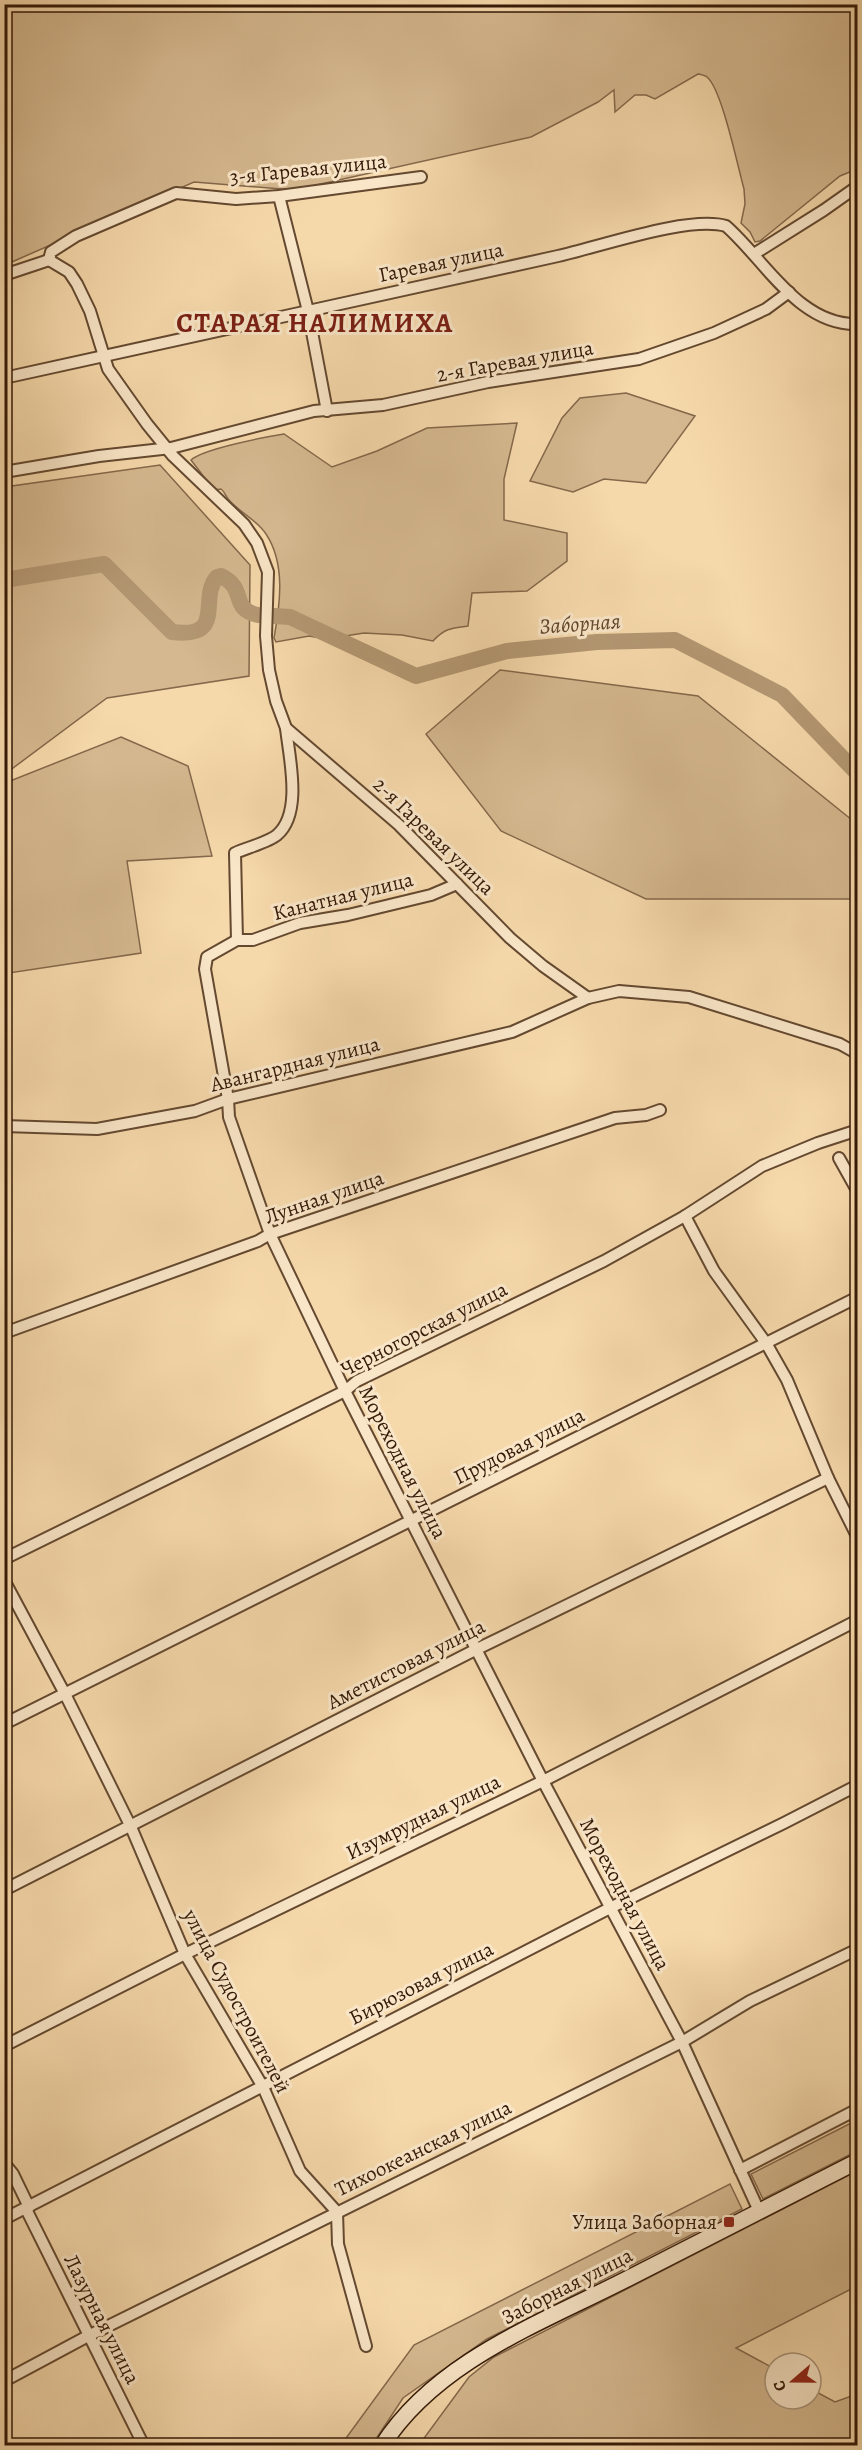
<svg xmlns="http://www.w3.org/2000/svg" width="862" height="2450" font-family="Alegreya,serif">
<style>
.green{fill:#d5b88f;stroke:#84684b;stroke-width:1.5}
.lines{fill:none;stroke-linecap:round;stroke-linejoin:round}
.river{stroke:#b49873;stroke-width:16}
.street-casing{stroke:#644930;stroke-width:14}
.secondary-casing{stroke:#341907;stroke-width:18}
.street{stroke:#f9e6c8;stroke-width:10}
.secondary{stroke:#f9e6c8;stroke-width:15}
.poi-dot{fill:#8f2418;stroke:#f9e6c8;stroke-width:2}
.labels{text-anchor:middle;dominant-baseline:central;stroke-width:6;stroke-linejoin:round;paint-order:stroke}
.street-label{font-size:21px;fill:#341907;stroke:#f9e6c8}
.poi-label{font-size:21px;fill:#341907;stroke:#f9e6c8;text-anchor:end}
.water-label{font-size:22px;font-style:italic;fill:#61452d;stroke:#f9e6c8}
.district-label{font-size:27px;font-weight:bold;letter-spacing:1.5px;fill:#7a1f14;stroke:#f9e6c8}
</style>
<rect width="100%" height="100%" fill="#f6d9ab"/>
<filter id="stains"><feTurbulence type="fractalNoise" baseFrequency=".00333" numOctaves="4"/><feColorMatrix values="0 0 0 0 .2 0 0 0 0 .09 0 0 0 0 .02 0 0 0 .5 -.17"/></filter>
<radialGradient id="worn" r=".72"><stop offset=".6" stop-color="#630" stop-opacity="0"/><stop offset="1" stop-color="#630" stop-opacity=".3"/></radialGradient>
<!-- green -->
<g class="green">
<path d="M 5,5 L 857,5 L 857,169 L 840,176 L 760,241 L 755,242 L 750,232 L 741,223 L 745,204 L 744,189 C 738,168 722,89 707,77 C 706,76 700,74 698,74 L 655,99 L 646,95 L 635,95 L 615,112 L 614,90 L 598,102 L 531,137 L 294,190 L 194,182 L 5,265 Z"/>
<polygon points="626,393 695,416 646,483 604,479 573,492 530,481 562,418 580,398"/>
<path d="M 517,423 L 504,479 L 504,520 L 567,533 L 567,561 L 527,591 L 472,593 L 468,626 C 452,628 445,628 433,641 L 402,635 L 364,633 L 326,639 L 309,636 L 276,642 L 274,638 C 280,605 286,564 266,534 C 257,520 239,512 229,500 C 225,496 225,492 221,489 L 214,490 L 191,460 C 203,449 265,437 284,434 L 332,467 L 377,451 L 427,428 Z"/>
<polygon points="160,465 250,565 249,676 107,698 5,774 5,487"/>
<polygon points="500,670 698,696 857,824 857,899 646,899 501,831 426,734"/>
<polygon points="121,737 188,766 212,856 127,861 141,953 9,973 4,959 5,783"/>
<polygon points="857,2120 857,2151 763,2199 751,2174"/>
<polygon points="857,2171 857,2286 736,2348 775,2369 775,2399 811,2399 811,2389 835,2402 857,2394 857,2445 419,2445 469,2377 494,2357"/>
<polygon points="730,2184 742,2209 487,2339 403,2398 372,2445 341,2445 414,2345"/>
</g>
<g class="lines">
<!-- river -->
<g class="river">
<path d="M 4,580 L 104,564 L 172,632 C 227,639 198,598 217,577 L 221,576 C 248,589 229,609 258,615"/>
<polyline points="275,616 290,617 416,676 507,651 597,642 675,640 782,695 858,774"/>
</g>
<!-- street casing -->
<g class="street-casing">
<g id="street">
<polyline points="279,196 308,311 327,411"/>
<polyline points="754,254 824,210 858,186"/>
<polyline points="49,260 69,272 77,284 90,311 108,369 147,424 173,456 244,524 257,543 268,572 266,636 269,670 276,701 286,728 399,825 510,938 543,966 588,998"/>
<polyline points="49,260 51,252 76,236 176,193 236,199 279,196 421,177"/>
<polyline points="4,275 49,260"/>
<path d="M 4,378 C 189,337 373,297 558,256 C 599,247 689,215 726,226 C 765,260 799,326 858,324"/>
<polyline points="4,472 99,456 171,448 314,411 383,405 488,382 639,359 714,333 766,309 789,292"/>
<polyline points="237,940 207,957 205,969 228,1099 229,1117 270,1234 345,1391 543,1781 682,2042 759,2211"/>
<path d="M 237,940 L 235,853 C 246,848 269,842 277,835 C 303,813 289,757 286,728"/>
<polyline points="237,940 253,940 300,923 348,915 431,895 457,884"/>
<polyline points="4,1126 97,1129 195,1111 228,1099 512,1032 588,998 619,991 689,997 840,1044 858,1054"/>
<polyline points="839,1158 858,1192"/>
<polyline points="685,1216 714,1271 766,1343 787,1380 828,1478 858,1538"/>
<polyline points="4,1333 258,1241 270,1234 615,1118 646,1115 660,1110"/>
<polyline points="4,1559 345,1391 357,1381 604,1261 685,1216 762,1166 818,1143 858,1130"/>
<polyline points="4,1580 65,1694 131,1827 185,1954 263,2087 300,2171 337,2212 338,2244 366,2346"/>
<polyline points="4,1724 858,1297"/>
<polyline points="4,1890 475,1650 828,1478"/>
<polyline points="4,2046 185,1954 543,1781 858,1620"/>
<polyline points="4,2163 13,2174 29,2207"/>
<polyline points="740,2170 858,2109"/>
<polyline points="26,2209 144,2446"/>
<polyline points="4,2219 610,1908 784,1823 858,1785"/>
<polyline points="4,2381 88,2336 682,2042 750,2001 858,1949"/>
</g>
</g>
<!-- secondary casing -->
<g class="secondary-casing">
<path id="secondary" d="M 382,2446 C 436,2361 541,2323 627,2279 C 704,2239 781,2200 858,2161"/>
</g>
<!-- street -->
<use href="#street" class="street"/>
<!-- secondary -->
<use href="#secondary" class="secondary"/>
</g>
<!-- markers -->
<rect class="poi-dot" x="723" y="2216" width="12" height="12" rx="3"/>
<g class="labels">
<!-- street labels -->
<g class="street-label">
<text transform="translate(308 169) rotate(-6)">3-я Гаревая улица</text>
<text transform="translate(441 262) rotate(-12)">Гаревая улица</text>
<text transform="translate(515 361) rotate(-10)">2-я Гаревая улица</text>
<text transform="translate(434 836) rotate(44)">2-я Гаревая улица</text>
<text transform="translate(343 896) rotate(-14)">Канатная улица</text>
<text transform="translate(295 1064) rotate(-14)">Авангардная улица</text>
<text transform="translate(324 1197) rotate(-19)">Лунная улица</text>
<text transform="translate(424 1329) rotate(-27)">Черногорская улица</text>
<text transform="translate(519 1446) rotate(-27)">Прудовая улица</text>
<text transform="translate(403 1462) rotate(63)">Мореходная улица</text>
<text transform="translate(406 1664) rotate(-27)">Аметистовая улица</text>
<text transform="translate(423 1817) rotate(-26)">Изумрудная улица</text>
<text transform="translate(625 1894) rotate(62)">Мореходная улица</text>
<text transform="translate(421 1983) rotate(-27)">Бирюзовая улица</text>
<text transform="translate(237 2001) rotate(62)">улица Судостроителей</text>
<text transform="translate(423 2148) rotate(-26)">Тихоокеанская улица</text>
<text transform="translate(567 2286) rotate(-27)">Заборная улица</text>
<text transform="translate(102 2319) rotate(63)">Лазурная улица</text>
</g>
<!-- poi labels -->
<g class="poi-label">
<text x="717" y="2222">Улица Заборная</text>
</g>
<!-- water labels -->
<g class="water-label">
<text transform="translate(580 624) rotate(-4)">Заборная</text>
</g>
<!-- district labels -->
<g class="district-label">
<text x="315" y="323">СТАРАЯ НАЛИМИХА</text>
</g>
</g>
<!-- margin -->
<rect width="862" height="2450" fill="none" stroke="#f6d9ab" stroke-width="24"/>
<rect x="6" y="6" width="850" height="2438" fill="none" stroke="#341907" stroke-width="3"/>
<rect x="12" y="12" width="838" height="2426" fill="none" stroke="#341907" stroke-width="1.5"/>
<!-- north arrow -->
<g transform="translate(793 2381) rotate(250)"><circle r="28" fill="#f9e6c8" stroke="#aa947b" stroke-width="1.5"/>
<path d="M0-4.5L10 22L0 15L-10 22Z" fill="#8f2418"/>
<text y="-9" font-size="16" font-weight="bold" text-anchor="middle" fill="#341907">С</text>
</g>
<rect width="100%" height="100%" filter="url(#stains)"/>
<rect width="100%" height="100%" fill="url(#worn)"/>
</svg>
